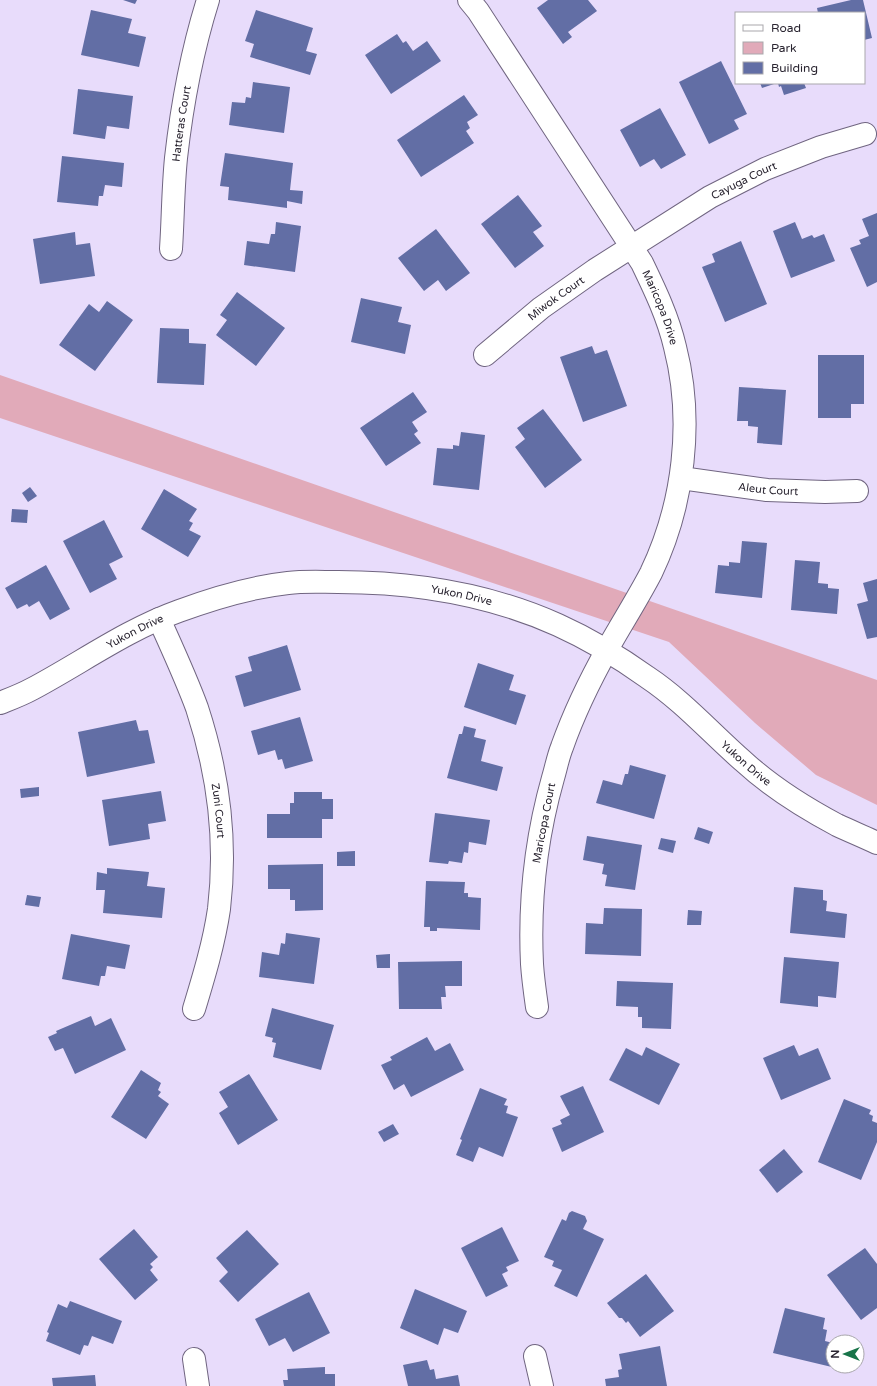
<svg xmlns="http://www.w3.org/2000/svg" width="877" height="1386" font-family="'Varela Round',sans-serif">
<style>
.green{fill:#e1aab9}
.building{fill:#626ea5}
.lines{fill:none;stroke-linecap:round;stroke-linejoin:round}
.minor-casing{stroke:#706580;stroke-width:24}
.minor{stroke:#fff;stroke-width:22}
.labels{text-anchor:middle;dominant-baseline:central;stroke-width:4;stroke-linejoin:round;paint-order:stroke}
.street-label{font-size:11px;fill:#292430;stroke:#fff}
</style>
<rect width="100%" height="100%" fill="#e8dcfb"/>
<!-- green -->
<polygon class="green" points="0,375 877,680 877,805 816,775 755,723 669,642 0,418"/>
<!-- building -->
<g class="building">
<polygon points="123,0 137,0 135,4"/>
<polygon points="548,0 588,0 597,11 568,32 572,37 563,44 537,8"/>
<polygon points="851,0 863,0 872,38 864,40 864,13 818,13 817,8"/>
<polygon points="91,10 132,19 128,33 146,37 139,67 81,55"/>
<polygon points="256,10 313,28 306,51 317,54 310,75 250,57 254,44 245,41"/>
<polygon points="397,34 403,43 406,41 413,51 427,41 441,61 391,94 365,55"/>
<polygon points="721,61 747,114 734,120 739,129 709,144 679,82"/>
<polygon points="253,82 290,87 284,133 229,125 232,102 245,103 246,97 251,98"/>
<polygon points="760,83 777,83 762,88"/>
<polygon points="778,83 804,83 806,88 784,95 781,86 779,87"/>
<polygon points="78,89 133,96 129,129 107,126 105,139 73,134"/>
<polygon points="464,95 478,115 467,122 470,128 466,131 474,143 421,177 397,140"/>
<polygon points="660,108 686,155 661,169 654,159 640,167 620,130"/>
<polygon points="225,153 293,163 290,190 303,191 302,204 287,201 287,208 228,200 229,187 220,186"/>
<polygon points="62,156 124,163 122,187 105,185 103,196 99,196 98,206 57,202"/>
<polygon points="518,195 542,226 533,232 544,246 515,268 481,224"/>
<polygon points="877,213 877,282 867,287 850,248 861,244 859,240 869,236 862,219"/>
<polygon points="276,222 301,226 295,272 244,265 247,241 269,244 271,234 275,234"/>
<polygon points="795,222 802,239 812,235 814,238 824,234 835,261 791,278 773,231"/>
<polygon points="436,229 470,273 446,291 438,280 424,291 398,258"/>
<polygon points="75,232 76,245 90,243 95,276 40,284 33,239"/>
<polygon points="741,241 767,304 725,322 702,267 715,262 712,254"/>
<polygon points="237,292 285,328 256,366 216,335 227,320 220,315"/>
<polygon points="361,298 402,307 398,322 411,325 405,354 351,342"/>
<polygon points="107,301 133,320 95,371 59,345 89,304 99,312"/>
<polygon points="160,328 189,329 189,343 206,344 204,385 157,383"/>
<polygon points="592,346 595,354 607,350 627,406 583,422 560,357"/>
<polygon points="818,355 864,355 864,404 851,404 851,418 818,418"/>
<polygon points="739,387 786,390 782,445 757,443 758,427 748,426 748,421 737,421"/>
<polygon points="413,392 427,412 412,422 418,431 414,434 421,443 386,466 360,428"/>
<polygon points="543,409 582,460 545,488 515,447 525,439 517,428"/>
<polygon points="461,432 485,435 479,490 433,485 437,448 453,449 453,445 459,446"/>
<polygon points="30,487 37,496 28,502 22,493"/>
<polygon points="164,489 197,509 189,521 193,523 189,530 201,536 188,557 141,529"/>
<polygon points="12,509 28,510 27,523 11,522"/>
<polygon points="104,520 123,557 109,564 117,579 90,593 63,541"/>
<polygon points="742,541 767,543 762,598 715,593 718,565 729,566 729,562 740,563"/>
<polygon points="795,560 820,562 818,583 828,584 828,588 839,589 837,614 791,610"/>
<polygon points="46,565 70,609 50,620 39,601 29,607 27,604 17,609 5,588"/>
<polygon points="877,579 877,637 867,639 857,604 868,601 863,583"/>
<polygon points="287,645 301,690 244,707 235,676 252,671 248,657"/>
<polygon points="478,663 514,675 509,690 526,695 516,725 464,707"/>
<polygon points="300,717 313,761 285,769 282,759 278,760 275,750 258,755 251,731"/>
<polygon points="136,720 139,731 148,730 155,763 87,777 78,732"/>
<polygon points="464,726 476,729 474,737 486,740 481,761 503,767 497,791 447,778 459,734 462,734"/>
<polygon points="630,765 666,775 654,819 596,803 603,780 622,785 625,774 628,774"/>
<polygon points="39,787 39,796 21,798 20,789"/>
<polygon points="161,791 166,821 148,824 150,839 109,846 102,800"/>
<polygon points="294,792 322,792 322,799 333,799 333,819 322,819 322,838 267,838 267,814 290,814 290,803 294,803"/>
<polygon points="435,813 490,820 486,845 469,842 468,853 464,852 462,863 449,861 448,864 429,862"/>
<polygon points="698,827 713,832 709,844 694,839"/>
<polygon points="587,836 642,845 635,890 605,886 607,875 602,874 604,864 583,860"/>
<polygon points="661,838 676,841 673,853 658,849"/>
<polygon points="355,851 355,866 337,866 337,852"/>
<polygon points="323,864 323,910 295,911 295,900 290,900 290,889 268,889 268,865"/>
<polygon points="107,868 149,872 147,886 165,888 162,918 103,913 105,890 96,890 97,872 107,874"/>
<polygon points="426,881 465,882 464,893 468,893 468,897 481,898 480,930 437,928 437,931 430,931 430,927 424,927"/>
<polygon points="794,887 823,890 823,900 827,901 826,911 847,914 845,938 790,933"/>
<polygon points="27,895 41,897 39,907 25,905"/>
<polygon points="604,908 642,909 641,956 585,954 586,923 603,924"/>
<polygon points="688,910 702,911 701,925 687,925"/>
<polygon points="286,933 320,938 314,984 259,977 262,952 279,955 281,943 285,944"/>
<polygon points="71,934 130,945 125,969 107,966 105,976 101,976 99,986 62,979"/>
<polygon points="390,954 390,968 377,968 376,955"/>
<polygon points="784,957 839,962 836,998 818,996 818,1007 780,1003"/>
<polygon points="462,961 462,986 445,986 446,997 441,997 442,1009 399,1009 398,962"/>
<polygon points="617,981 673,983 671,1029 642,1028 642,1017 638,1017 638,1007 616,1006"/>
<polygon points="272,1008 334,1025 321,1070 273,1057 276,1043 272,1042 273,1038 265,1036"/>
<polygon points="91,1016 95,1026 111,1018 126,1050 75,1074 63,1048 55,1051 48,1037 57,1033 56,1031"/>
<polygon points="427,1037 435,1051 450,1043 464,1070 411,1097 404,1084 394,1090 381,1065 392,1060 390,1057"/>
<polygon points="794,1045 799,1056 818,1048 831,1079 781,1100 763,1058"/>
<polygon points="646,1047 680,1064 659,1105 609,1080 626,1048 642,1056"/>
<polygon points="141,1070 161,1083 158,1090 161,1092 158,1096 169,1104 146,1139 111,1117"/>
<polygon points="249,1074 278,1120 238,1145 219,1113 228,1107 219,1092"/>
<polygon points="583,1086 604,1132 562,1152 552,1128 562,1124 560,1120 570,1115 560,1096"/>
<polygon points="480,1088 507,1099 504,1105 508,1106 506,1113 518,1117 503,1157 479,1147 473,1162 456,1155 462,1140 460,1139"/>
<polygon points="844,1099 871,1110 869,1114 873,1116 872,1121 877,1123 877,1142 861,1180 818,1162"/>
<polygon points="393,1124 399,1134 384,1142 378,1132"/>
<polygon points="784,1149 803,1172 777,1193 759,1170"/>
<polygon points="572,1211 585,1216 587,1221 583,1229 604,1239 577,1297 554,1286 562,1270 552,1266 554,1261 544,1257 562,1219 566,1221 569,1213"/>
<polygon points="502,1227 519,1261 506,1267 508,1271 502,1274 508,1286 486,1297 461,1248"/>
<polygon points="134,1229 158,1257 150,1264 153,1267 150,1270 158,1280 135,1300 99,1259"/>
<polygon points="247,1230 279,1264 238,1302 219,1281 228,1272 216,1258"/>
<polygon points="865,1248 877,1264 877,1308 861,1320 827,1275"/>
<polygon points="646,1274 674,1311 640,1337 628,1321 626,1323 622,1318 619,1318 607,1303"/>
<polygon points="415,1289 467,1311 458,1333 444,1328 438,1345 400,1328"/>
<polygon points="309,1292 330,1333 293,1352 285,1338 269,1346 255,1319"/>
<polygon points="70,1301 122,1321 113,1344 92,1336 88,1346 84,1345 80,1355 46,1341 49,1333 47,1332 58,1304 67,1308"/>
<polygon points="785,1308 825,1318 823,1329 827,1330 825,1341 833,1343 833,1366 836,1366 836,1368 773,1353"/>
<polygon points="660,1346 667,1386 606,1386 605,1379 619,1377 618,1370 622,1369 619,1354"/>
<polygon points="427,1360 430,1370 434,1369 436,1379 458,1375 460,1386 408,1386 403,1365"/>
<polygon points="325,1367 325,1374 335,1374 335,1386 284,1386 283,1380 288,1380 287,1369"/>
<polygon points="95,1375 96,1386 53,1386 52,1378"/>
</g>
<g class="lines">
<!-- minor casing -->
<g class="minor-casing">
<g id="minor">
<path id="s1" d="M 469,0 L 478,11 L 642,263 C 655,290 668,317 675,347 C 694,421 684,504 651,573 C 638,598 622,623 608,648 C 590,680 574,713 562,747 C 558,757 556,768 553,778 C 536,838 529,901 532,964 C 533,979 535,993 537,1007"/>
<path id="s2" d="M 171,249 C 173,219 173,188 176,158 C 182,105 192,51 208,0"/>
<path id="s3" d="M 485,355 L 541,308 L 595,270 L 710,197 L 765,169 L 821,147 L 865,134"/>
<path id="s4" d="M 681,478 L 767,490 L 825,492 L 857,491"/>
<path id="s5" d="M 159,619 C 172,648 186,678 197,708 C 218,772 227,842 219,909 C 214,943 204,976 194,1009"/>
<path id="s6" d="M 0,703 C 10,699 21,695 32,689 C 81,663 126,630 179,611 C 214,598 251,587 288,583 C 304,581 321,582 338,582 C 413,582 489,594 558,625 C 589,639 619,657 647,677 C 683,701 711,733 743,761 C 769,785 805,808 837,825 C 850,831 864,837 877,843"/>
<polyline points="535,1356 542,1386"/>
<polyline points="194,1359 198,1386"/>
</g>
</g>
<!-- minor -->
<use href="#minor" class="minor"/>
</g>
<g class="labels">
<!-- street labels -->
<g class="street-label">
<text stroke="none"><textPath href="#s2" startOffset="126">Hatteras Court</textPath></text>
<text stroke="none"><textPath href="#s3" startOffset="313">Cayuga Court</textPath></text>
<text stroke="none"><textPath href="#s3" startOffset="91">Miwok Court</textPath></text>
<text stroke="none"><textPath href="#s1" startOffset="363">Maricopa Drive</textPath></text>
<text stroke="none"><textPath href="#s4" startOffset="88">Aleut Court</textPath></text>
<text stroke="none"><textPath href="#s6" startOffset="489">Yukon Drive</textPath></text>
<text stroke="none"><textPath href="#s6" startOffset="153">Yukon Drive</textPath></text>
<text stroke="none"><textPath href="#s6" startOffset="825">Yukon Drive</textPath></text>
<text stroke="none"><textPath href="#s5" startOffset="202">Zuni Court</textPath></text>
<text transform="translate(544 823) rotate(-79)">Maricopa Court</text>
</g>
</g>
<!-- legend -->
<rect x="735" y="12" width="130" height="72" fill="#ffffff" stroke="#a9a7ac"/>
<rect x="743" y="25" width="20" height="6" fill="#ffffff" stroke="#a9a7ac"/>
<text x="771" y="32" font-size="12" fill="#292430">Road</text>
<rect x="743" y="42" width="20" height="12" fill="#e1aab9" stroke="#a9a7ac"/>
<text x="771" y="52" font-size="12" fill="#292430">Park</text>
<rect x="743" y="62" width="20" height="12" fill="#626ea5" stroke="#a9a7ac"/>
<text x="771" y="72" font-size="12" fill="#292430">Building</text>
<!-- north arrow -->
<g transform="translate(845 1354) rotate(270)"><circle r="19" fill="#ffffff" stroke="#a9a7ac"/>
<path d="M0-3L7 15L0 10L-7 15Z" fill="#187449"/>
<text y="-6" font-size="11" font-weight="bold" text-anchor="middle" fill="#292430">N</text>
</g>
</svg>
